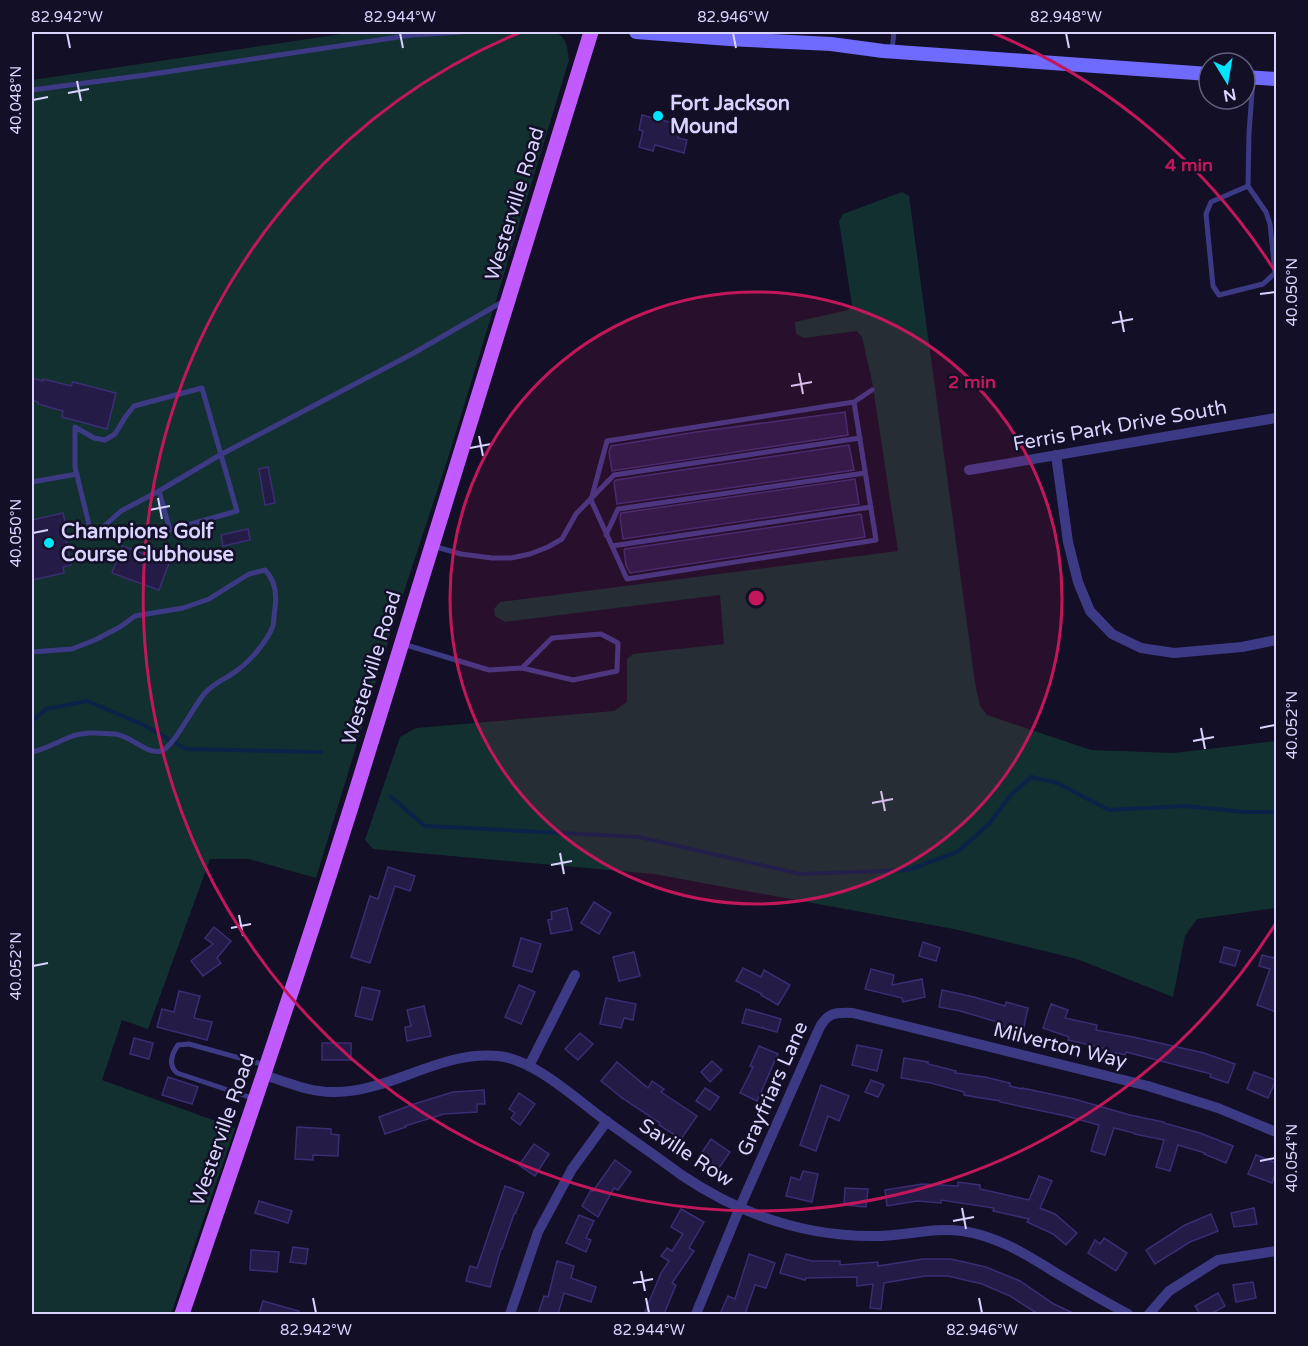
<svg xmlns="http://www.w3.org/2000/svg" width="1308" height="1346" font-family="'Varela Round',sans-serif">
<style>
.green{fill:#12302f}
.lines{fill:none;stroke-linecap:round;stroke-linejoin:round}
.stream{stroke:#0c2248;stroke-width:4}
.building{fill:#241b47;stroke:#3b2d73;stroke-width:1.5}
.lane{stroke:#3d3a85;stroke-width:5}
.street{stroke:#3d3a85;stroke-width:10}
.secondary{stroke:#6f6bff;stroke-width:14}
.primary{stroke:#c25bff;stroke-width:15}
.ticks{fill:none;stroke:#d9d4ff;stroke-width:2}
.ring{fill:none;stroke:#c2185b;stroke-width:3}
.poi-dot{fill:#00e5ff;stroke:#130f26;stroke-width:2}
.labels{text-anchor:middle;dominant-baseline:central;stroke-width:5;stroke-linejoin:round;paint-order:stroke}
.poi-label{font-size:20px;font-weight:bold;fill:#d9d4ff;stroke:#130f26;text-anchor:start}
.street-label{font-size:20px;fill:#d9d4ff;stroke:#130f26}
.centre{fill:#c2185b;stroke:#130f26;stroke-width:3}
.ring-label{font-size:18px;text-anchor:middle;font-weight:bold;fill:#c2185b;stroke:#130f26;stroke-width:5;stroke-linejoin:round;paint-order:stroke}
.neatline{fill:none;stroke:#d9d4ff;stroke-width:2}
.ticks-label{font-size:15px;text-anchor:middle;fill:#d9d4ff}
</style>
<rect width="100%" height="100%" fill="#130f26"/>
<!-- green -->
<g class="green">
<path d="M 355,32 L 555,32 C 568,39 567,47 569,60 L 449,455 L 396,616 L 316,878 L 249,859 L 210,859 L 148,1029 L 122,1020 L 102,1080 L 235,1128 L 171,1314 L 32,1314 L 32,80 Z"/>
<polygon points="902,192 909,196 975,683 980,706 987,715 1091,750 1174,753 1276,741 1276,908 1197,919 1185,936 1173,997 1077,959 954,929 654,874 373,849 365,840 400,737 416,728 614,711 627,702 627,659 633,654 724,644 720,595 505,622 495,616 494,609 500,602 898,551 872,381 862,337 857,331 804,338 796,334 795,322 848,310 852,305 839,221 843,214"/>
</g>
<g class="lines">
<!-- stream -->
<g class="stream">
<polyline points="32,721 46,709 87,701 144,725 186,749 321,752"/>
<polyline points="390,796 425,826 639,837 800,874 908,870 957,852 988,825 1011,795 1031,777 1057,783 1109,810 1185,806 1245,812 1276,812"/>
</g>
</g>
<!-- building -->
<g class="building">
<polygon points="642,115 681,125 678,138 687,140 684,153 655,145 653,151 639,147 643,131 639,130"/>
<polygon points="32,378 43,381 43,379 71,386 73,382 116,393 107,429 62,417 63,411 38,404 38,402 32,400"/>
<polygon points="845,412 848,435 612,471 609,452 611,446 696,432"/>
<polygon points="849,445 854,470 617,504 614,482 616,480"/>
<polygon points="268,467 275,503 265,505 259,469"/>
<polygon points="855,479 859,504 623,539 620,517 621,513"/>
<polygon points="63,513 67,531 64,531 71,565 63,567 64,573 32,580 32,520"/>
<polygon points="861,514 865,537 630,573 626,565 624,550 625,549"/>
<polygon points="248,529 250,540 223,546 221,535"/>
<polygon points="122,546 169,563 159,590 112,573"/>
<polygon points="388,867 415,876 410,891 395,886 370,963 351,957 370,896 378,899"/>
<polygon points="594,902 611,913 599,934 581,923"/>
<polygon points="567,908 572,930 551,934 548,920 552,919 551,912"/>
<polygon points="214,927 231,941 217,958 221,963 203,976 191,961 213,944 205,938"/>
<polygon points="521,938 541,944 532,972 513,966"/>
<polygon points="923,942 940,948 936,961 919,956"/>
<polygon points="1224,947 1240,951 1235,966 1220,962"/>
<polygon points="634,952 640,976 619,981 613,957"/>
<polygon points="1262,955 1274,958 1275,955 1276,955 1276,1012 1257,1005 1270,969 1259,966"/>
<polygon points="743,968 761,977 764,970 790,985 778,1005 761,995 762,994 736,981"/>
<polygon points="871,969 894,975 892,985 922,979 925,997 903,1002 902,998 865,989"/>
<polygon points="519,985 535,992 521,1024 505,1017"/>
<polygon points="362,987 380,991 372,1020 355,1016"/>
<polygon points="942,990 974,997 1005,1006 1006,1002 1028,1008 1023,1031 1000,1026 1001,1023 960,1011 939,1007"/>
<polygon points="179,991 200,996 194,1018 212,1022 207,1040 157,1027 162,1009 174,1012"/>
<polygon points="606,998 636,1004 633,1020 624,1018 621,1028 600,1024"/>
<polygon points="1051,1004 1068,1010 1065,1018 1097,1025 1096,1030 1133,1037 1204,1053 1235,1064 1228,1083 1210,1077 1211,1074 1126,1052 1125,1055 1106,1051 1107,1049 1068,1040 1069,1037 1043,1028"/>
<polygon points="424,1006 431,1036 407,1041 405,1027 411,1026 407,1010"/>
<polygon points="746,1009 781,1019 777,1032 762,1028 763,1026 762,1028 742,1023"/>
<polygon points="580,1033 593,1044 578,1060 565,1049"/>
<polygon points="134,1038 153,1043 149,1059 130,1054"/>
<rect x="322" y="1043" width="29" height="17"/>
<polygon points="857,1045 882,1050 877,1071 852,1065"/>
<polygon points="759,1046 778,1054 757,1101 740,1093 753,1067 750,1066"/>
<polygon points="904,1058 928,1062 928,1064 956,1071 955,1073 985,1077 1010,1083 1010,1086 1022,1089 1022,1088 1074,1099 1130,1115 1164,1122 1164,1123 1200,1133 1233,1146 1226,1163 1204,1154 1205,1153 1178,1145 1170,1171 1156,1167 1164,1140 1134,1134 1134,1133 1114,1128 1105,1155 1091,1151 1099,1125 1066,1116 1000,1102 1000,1101 964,1095 964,1092 931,1083 901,1078"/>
<polygon points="712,1061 722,1070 710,1082 701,1072"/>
<polygon points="617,1062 648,1088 652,1081 664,1089 661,1092 697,1116 681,1139 659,1125 660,1123 622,1098 601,1081"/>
<polygon points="1254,1072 1276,1080 1268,1098 1247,1089"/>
<polygon points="168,1077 198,1087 192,1104 162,1095"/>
<polygon points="871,1080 884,1085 878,1097 865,1092"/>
<polygon points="821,1085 849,1096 839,1121 828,1116 816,1151 800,1145"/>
<polygon points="705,1088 719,1097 710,1110 696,1101"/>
<polygon points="484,1090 485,1104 477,1104 477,1112 444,1114 405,1126 406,1127 385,1134 379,1117 414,1104 453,1092"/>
<polygon points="519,1093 535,1104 520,1125 511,1118 515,1113 509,1109"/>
<polygon points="297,1127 331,1129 331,1134 339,1135 338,1156 313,1155 313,1160 295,1159"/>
<polygon points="711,1139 730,1152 719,1168 700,1155"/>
<polygon points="534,1144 549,1154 535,1176 519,1165"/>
<polygon points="1256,1155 1276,1163 1276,1172 1272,1183 1248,1174"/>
<polygon points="615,1160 631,1172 618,1190 614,1188 598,1217 582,1206 591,1190 593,1191"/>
<polygon points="803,1171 818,1174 812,1202 786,1196 791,1177 800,1180"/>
<polygon points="1039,1176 1052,1181 1040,1208 1055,1214 1077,1233 1066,1245 1053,1234 1027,1222 1029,1219 993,1211 994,1208 941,1200 941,1203 917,1201 887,1206 885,1190 922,1184 958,1186 958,1182 980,1185 980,1189 1029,1200"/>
<polygon points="505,1186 524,1193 515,1214 514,1214 502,1249 501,1249 490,1287 466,1281 470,1266 477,1268"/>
<polygon points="845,1188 868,1189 866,1207 844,1205"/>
<polygon points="259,1201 292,1211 288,1223 255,1213"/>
<polygon points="1254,1208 1257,1224 1234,1227 1231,1213"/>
<polygon points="681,1209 704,1222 689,1248 694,1251 672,1283 676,1285 664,1314 644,1314 661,1273 669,1261 661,1256 667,1248 672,1251 683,1234 671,1227"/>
<polygon points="1211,1214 1218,1231 1190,1242 1155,1264 1146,1250 1185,1225"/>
<polygon points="579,1215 594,1221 586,1238 591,1240 586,1252 566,1243"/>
<polygon points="1104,1238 1127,1253 1116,1271 1088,1253 1095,1240 1100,1244"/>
<polygon points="293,1247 308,1249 306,1264 290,1262"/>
<polygon points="251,1250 279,1252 277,1272 250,1270"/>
<polygon points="749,1254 775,1263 766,1288 755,1285 745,1314 720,1314 728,1296 735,1299"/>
<polygon points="786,1254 812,1261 840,1261 840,1265 878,1262 878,1266 923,1259 951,1259 986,1267 1020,1281 1054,1304 1075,1314 1038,1314 1010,1296 982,1284 948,1276 925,1276 884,1283 881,1309 870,1308 873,1284 857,1286 857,1277 806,1278 805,1280 780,1273"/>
<polygon points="557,1261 574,1266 571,1278 596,1287 591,1302 564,1293 558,1314 538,1314 544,1296 548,1297"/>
<polygon points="1253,1282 1256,1298 1236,1302 1233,1285"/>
<polygon points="1218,1293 1225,1306 1211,1314 1200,1314 1195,1306"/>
<polygon points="263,1301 299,1311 299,1314 259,1314"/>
</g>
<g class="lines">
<!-- lane -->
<g class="lane">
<polyline points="892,50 894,32"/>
<polyline points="32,90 146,75 412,35 461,32"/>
<polyline points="1248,186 1211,202 1206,214 1213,286 1219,295 1263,284 1275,273 1270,224 1266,212 1248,186 1249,133 1253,79"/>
<polyline points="854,402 876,540 627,579 591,500 607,441 854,402 872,390"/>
<polyline points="32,482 77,474"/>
<polyline points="159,491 170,530 237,511 202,388 134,406 126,416 115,434 105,440 94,438 75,427 75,467 92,537 121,511 159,491 220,455 412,354 504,301"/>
<polyline points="606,535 618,509 865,473"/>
<polyline points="433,546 461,554 492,558 511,558 530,554 548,547 562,539 576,514 614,475 860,438"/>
<polyline points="612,546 871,507"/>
<polyline points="403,644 489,670 522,668 573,680 617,671 618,643 601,634 552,638 522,668"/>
<path d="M 32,652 L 72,649 L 95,640 L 120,627 L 135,616 L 183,608 L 209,599 L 249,574 L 265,570 C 275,580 277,594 275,608 C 274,614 274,621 273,626 C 268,640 251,660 239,669 C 228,678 215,682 205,693 C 194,705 174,747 161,751 C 147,755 132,736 115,734 C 100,733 85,731 70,737 C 57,742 46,749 32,752"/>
<path d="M 255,1099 L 177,1073 C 168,1065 171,1055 178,1045 L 189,1044 L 265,1065"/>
</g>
<!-- street -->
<g class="street">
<polyline points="1056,455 1068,542 1078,582 1090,611 1112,634 1141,648 1174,653 1242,647 1276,640"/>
<polyline points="969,470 1276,418"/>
<polyline points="529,1066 575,975"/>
<path d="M 264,1075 C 287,1082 311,1093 335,1092 C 391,1092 441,1050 498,1056 C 534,1059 577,1100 606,1121 C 631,1139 656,1156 680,1174 C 739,1214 805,1237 876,1236 C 905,1236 934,1227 962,1231 C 999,1236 1030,1257 1061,1276 C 1083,1289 1105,1302 1128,1314"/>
<polyline points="510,1314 538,1232 572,1169 607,1121"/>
<path d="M 696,1314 L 740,1207 L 818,1031 C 826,1013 834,1012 853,1013 L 1148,1086 L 1218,1108 L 1276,1132"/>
<polyline points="1149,1314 1169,1291 1218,1260 1276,1251"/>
</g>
<!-- secondary -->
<g class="secondary">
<polyline points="636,32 729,39 831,44 883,51 1209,74"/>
<polyline points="1245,77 1276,79"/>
</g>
<!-- primary -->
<path class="primary" d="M 182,1314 C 242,1139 302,964 357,788 C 437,536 511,283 591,32"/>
</g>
<!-- ticks -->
<path class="ticks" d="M 67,33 L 70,48M 400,33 L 403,48M 733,33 L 736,48M 1066,33 L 1069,48M 77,81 L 81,101M 68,93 L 89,89M 33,100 L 48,97M 1260,294 L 1275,292M 1120,311 L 1124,332M 1112,323 L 1133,319M 799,373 L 803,394M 791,386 L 812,382M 479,436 L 483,456M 470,448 L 491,444M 158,498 L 162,519M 149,510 L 170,506M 33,533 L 48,530M 1201,728 L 1205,749M 1260,728 L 1275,725M 1193,741 L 1214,737M 881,791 L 885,811M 872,803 L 893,799M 560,853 L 564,874M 551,865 L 572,861M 239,915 L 243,936M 231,928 L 251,924M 33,966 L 48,963M 1260,1161 L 1275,1158M 962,1208 L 966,1229M 953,1221 L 974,1217M 641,1271 L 645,1291M 633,1283 L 653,1279M 313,1298 L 316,1313M 646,1298 L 649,1313M 979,1298 L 982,1313"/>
<!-- distance rings -->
<circle cx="756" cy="598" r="306" fill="#c2185b" fill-opacity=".12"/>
<g class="ring">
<circle cx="756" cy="598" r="306"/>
<path d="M1276 923A613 613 0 1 1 521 32M991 32A613 613 0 0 1 1276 273"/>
</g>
<!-- markers -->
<g class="poi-dot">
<circle cx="658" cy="116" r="6"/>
<circle cx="49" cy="543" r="6"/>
</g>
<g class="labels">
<!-- poi labels -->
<g class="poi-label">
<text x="670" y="104">Fort Jackson<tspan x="670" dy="23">Mound</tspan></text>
<text x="61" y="532">Champions Golf<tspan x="61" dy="23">Course Clubhouse</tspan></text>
</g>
<!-- street labels -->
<g class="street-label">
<text transform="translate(515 204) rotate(-73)">Westerville Road</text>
<text transform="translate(1120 426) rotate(-10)">Ferris Park Drive South</text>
<text transform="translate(372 668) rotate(-73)">Westerville Road</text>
<text transform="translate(1060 1046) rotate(14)">Milverton Way</text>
<text transform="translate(773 1089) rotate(-66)">Grayfriars Lane</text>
<text transform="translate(223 1130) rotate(-71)">Westerville Road</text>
<text transform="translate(686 1153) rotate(33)">Saville Row</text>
</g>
</g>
<circle cx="756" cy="598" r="9" class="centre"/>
<g class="ring-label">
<text x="1189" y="171">4 min</text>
<text x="972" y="388">2 min</text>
</g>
<!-- border -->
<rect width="1308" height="1346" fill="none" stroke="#130f26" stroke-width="66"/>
<!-- north arrow -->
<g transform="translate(1227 81) rotate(169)"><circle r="28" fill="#130f26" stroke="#625e7d" stroke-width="1.5"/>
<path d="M0-4.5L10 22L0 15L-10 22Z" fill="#00e5ff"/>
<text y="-9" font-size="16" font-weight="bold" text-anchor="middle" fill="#d9d4ff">N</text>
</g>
<rect x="33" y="33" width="1242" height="1280" class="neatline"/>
<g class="ticks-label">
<text x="67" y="22">82.942°W</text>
<text x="400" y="22">82.944°W</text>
<text x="733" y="22">82.946°W</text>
<text x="1066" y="22">82.948°W</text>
<text transform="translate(16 100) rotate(-90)" y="5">40.048°N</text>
<text transform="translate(1292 292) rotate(-90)" y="5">40.050°N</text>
<text transform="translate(16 533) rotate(-90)" y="5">40.050°N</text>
<text transform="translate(1292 725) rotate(-90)" y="5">40.052°N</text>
<text transform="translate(16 966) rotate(-90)" y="5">40.052°N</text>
<text transform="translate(1292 1158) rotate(-90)" y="5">40.054°N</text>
<text x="316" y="1335">82.942°W</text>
<text x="649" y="1335">82.944°W</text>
<text x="982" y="1335">82.946°W</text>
</g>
</svg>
